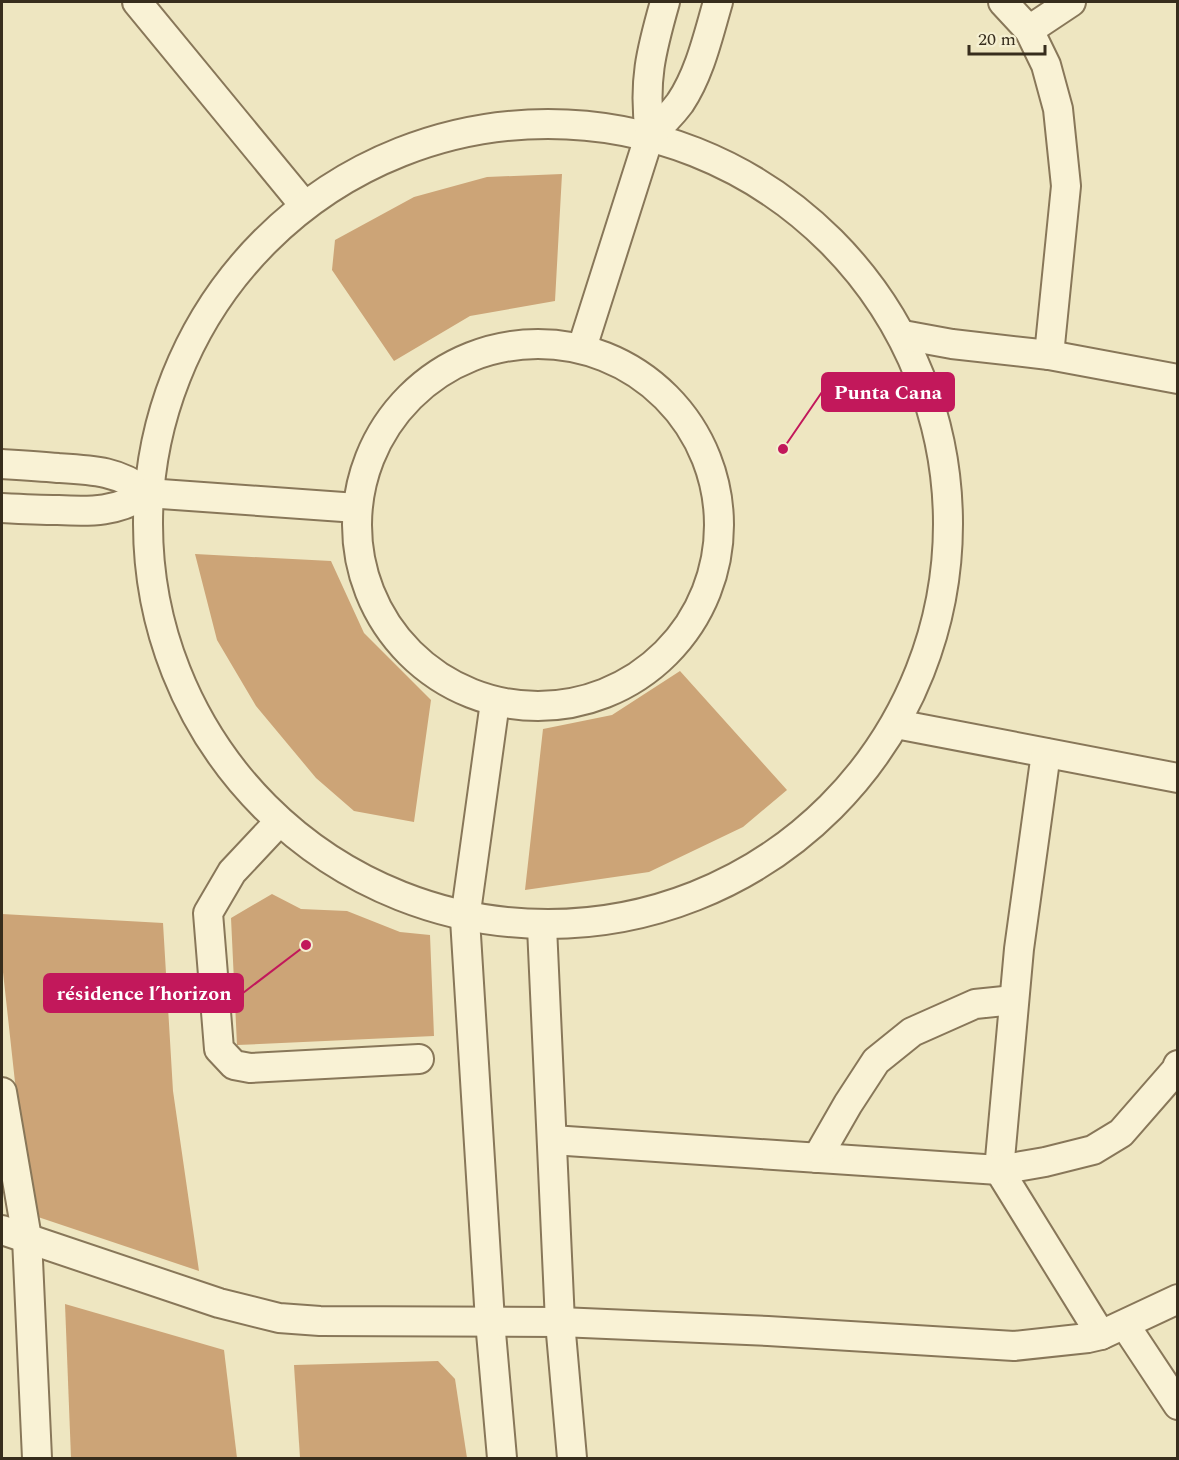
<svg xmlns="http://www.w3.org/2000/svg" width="1179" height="1460" font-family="Spectral,serif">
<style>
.building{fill:#cca477}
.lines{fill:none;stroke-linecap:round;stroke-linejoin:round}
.minor-casing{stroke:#887759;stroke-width:32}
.minor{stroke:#f9f2d5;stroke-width:28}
.leader{fill:none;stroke:#c2185b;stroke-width:2}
.callout-dot{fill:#c2185b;stroke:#f5efd1;stroke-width:2}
.callout{fill:#c2185b;stroke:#c2185b;stroke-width:2}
.callout-label{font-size:20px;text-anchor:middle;font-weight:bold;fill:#fff}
</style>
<rect width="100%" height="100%" fill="#eee6c1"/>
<!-- building -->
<g class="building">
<polygon points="562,174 555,301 470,316 394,361 332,270 335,240 414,197 487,177"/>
<polygon points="195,554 331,561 364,633 431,700 414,822 354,811 316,778 256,706 217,640"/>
<polygon points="680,671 787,790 743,827 649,872 525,890 543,729 612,715"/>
<polygon points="272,894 301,909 347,911 400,932 430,935 434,1036 237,1045 231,918"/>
<polygon points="2,914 163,923 173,1091 199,1271 38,1217 15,1082 2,963"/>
<polygon points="65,1304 224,1350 237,1458 71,1458"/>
<polygon points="438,1361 455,1379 467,1458 300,1458 294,1365"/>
</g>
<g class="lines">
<!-- minor casing -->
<g class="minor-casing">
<g id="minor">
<polyline points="137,2 304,205"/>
<polyline points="1003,2 1029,30 1046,65 1058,109 1066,186 1049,355"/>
<polyline points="1029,30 1071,2"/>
<circle cx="548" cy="524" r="400"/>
<path d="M 650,134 C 661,125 671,115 680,103 C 700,73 708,36 718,2"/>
<polyline points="903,335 952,344 1049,355 1178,379"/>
<circle cx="538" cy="525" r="181"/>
<path d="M 582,348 L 650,134 C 643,82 651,51 665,2"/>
<path d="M 2,464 C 20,465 39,466 58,468 C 93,470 119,471 147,493 L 357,508"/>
<path d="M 2,508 C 20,509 39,510 58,510 C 91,512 118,512 147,493"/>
<polyline points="495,702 465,919 490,1321 502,1458"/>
<polyline points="896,724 1178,778"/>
<polyline points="1046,753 1019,949 999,1170 1101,1335"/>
<polyline points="278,823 232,872 208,913 219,1049 234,1065 250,1068 419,1059"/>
<polyline points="542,927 560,1322 572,1458"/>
<polyline points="2,1092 27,1238 37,1458"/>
<polyline points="552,1140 999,1170 1045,1162 1093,1150 1121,1133 1176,1070 1178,1065"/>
<polyline points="817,1158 848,1104 876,1061 912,1032 975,1004 1014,1000"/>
<polyline points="2,1230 219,1303 279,1318 320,1321 560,1322 768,1331 1014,1346 1088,1338 1101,1335 1178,1299"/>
<polyline points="1125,1325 1178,1405"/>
</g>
</g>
<!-- minor -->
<use href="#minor" class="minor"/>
</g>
<!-- callouts -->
<path class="leader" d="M783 449L822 392M306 945L243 993"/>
<g class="callout-dot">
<circle cx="783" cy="449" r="6"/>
<circle cx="306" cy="945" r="6"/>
</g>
<g class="callout">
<rect x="822" y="373" width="132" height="38" rx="6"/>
<rect x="44" y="974" width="199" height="38" rx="6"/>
</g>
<g class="callout-label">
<text x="888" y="399">Punta Cana</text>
<text x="144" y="1000">résidence l’horizon</text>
</g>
<!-- border -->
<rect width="1179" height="1460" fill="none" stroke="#372d1d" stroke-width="6"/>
<!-- scale -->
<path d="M969 45v9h76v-9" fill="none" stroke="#372d1d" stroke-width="3"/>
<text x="978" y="45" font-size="18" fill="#372d1d" stroke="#f5efd1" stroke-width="4.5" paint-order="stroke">20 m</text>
</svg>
